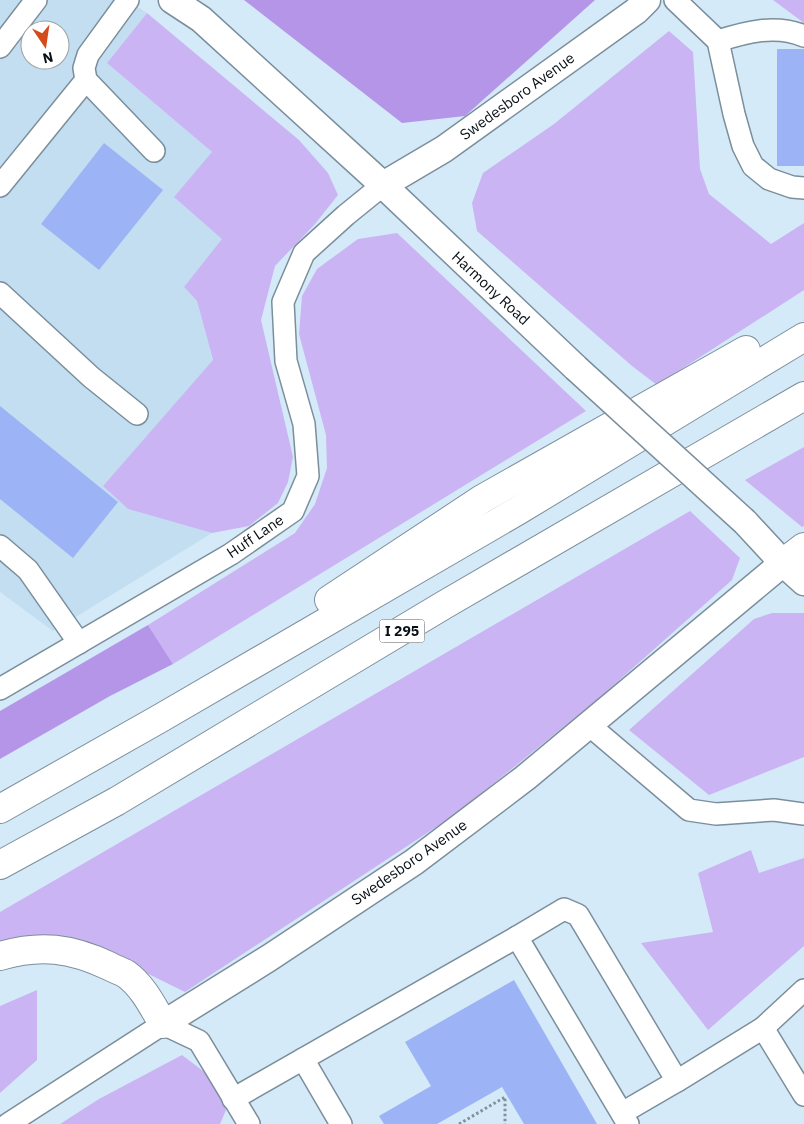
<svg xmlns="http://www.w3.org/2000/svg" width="804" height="1124" font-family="'IBM Plex Sans',sans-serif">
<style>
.built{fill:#c2def0;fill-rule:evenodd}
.green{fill:#cbb4f4}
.forest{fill:#b495e8}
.building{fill:#9cb4f5}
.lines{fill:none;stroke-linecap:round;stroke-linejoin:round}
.minor-casing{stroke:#7b8e9b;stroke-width:24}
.major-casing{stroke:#7b8e9b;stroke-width:29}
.highway-casing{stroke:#7b8e9b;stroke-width:30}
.path{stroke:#81909a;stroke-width:3;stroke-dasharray:2.5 2.5;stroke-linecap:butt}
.minor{stroke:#fff;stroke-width:21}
.major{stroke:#fff;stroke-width:26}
.highway{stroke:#fff;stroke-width:28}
.major-bridge-casing{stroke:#7b8e9b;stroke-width:29;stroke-linecap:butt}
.major-bridge{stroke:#fff;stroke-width:26}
.labels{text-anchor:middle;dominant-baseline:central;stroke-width:4.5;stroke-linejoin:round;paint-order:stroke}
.shield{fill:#fff;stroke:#52575a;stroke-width:1}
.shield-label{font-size:14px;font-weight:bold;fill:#080f14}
.street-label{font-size:15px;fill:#080f14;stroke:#fff}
</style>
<rect width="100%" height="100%" fill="#d5eaf8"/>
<!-- built -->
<path class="built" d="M 0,0 L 127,0 L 147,13 L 107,63 L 212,152 L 223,240 L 184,287 L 197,301 L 213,361 L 103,486 L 128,509 L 212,533 L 53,631 L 0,592 ZM 30,30 L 60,30 L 60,60 L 30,60 Z"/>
<!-- green -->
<g class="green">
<polygon points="773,0 804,0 804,23"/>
<polygon points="147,13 299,140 328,173 338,195 315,224 275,266 261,320 293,457 288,482 278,503 249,526 212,533 128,509 103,486 213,360 197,301 184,287 222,239 174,197 212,152 107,63"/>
<polygon points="669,31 693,52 700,169 709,194 771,244 804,223 804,290 657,385 632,366 477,231 472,203 483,173 554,124"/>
<polygon points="397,233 586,411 173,664 148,625 295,533 315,504 327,468 326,435 299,334 302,296 317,269 358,239"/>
<polygon points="804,447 804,526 802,527 745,480"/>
<polygon points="690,511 740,558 732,580 598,699 456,814 185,992 110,955 0,946 0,912"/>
<polygon points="772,613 804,613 804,757 709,795 629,730 754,619"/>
<polygon points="751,850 759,873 804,858 804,946 708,1030 641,943 713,932 698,873"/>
<polygon points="37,990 37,1060 0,1093 0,1006"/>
<polygon points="182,1055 211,1077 226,1110 220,1124 60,1124 99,1099"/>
</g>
<!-- forest -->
<g class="forest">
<polygon points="244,0 595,0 465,116 402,123"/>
<polygon points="148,625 173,664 110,696 0,759 0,711"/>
</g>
<!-- building -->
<g class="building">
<rect x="777" y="49" width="27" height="117"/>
<polygon points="104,143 163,190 99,270 41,224"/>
<polygon points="0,406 118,502 73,558 0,499"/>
<polygon points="514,980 597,1124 524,1124 502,1087 437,1124 384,1124 379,1116 431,1086 405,1042"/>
</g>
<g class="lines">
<!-- minor casing -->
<g class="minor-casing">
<g id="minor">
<polyline points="128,0 88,55 84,68 86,80 154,151"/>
<polyline points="675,0 718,41 734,114 743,146 753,166 769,179 792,187 804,188"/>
<path d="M 718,41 C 746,32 776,24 804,36"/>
<polyline points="0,47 36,0"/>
<polyline points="0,186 86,80"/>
<polyline points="0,293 91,377 137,414"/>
<polyline points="0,546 28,570 79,643"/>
<polyline points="0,689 231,554 293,511 308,476 304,424 286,361 283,302 304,253 346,215 383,185"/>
<polyline points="589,725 689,810 716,814 774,810 804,814"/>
<polyline points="517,937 564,909 578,915 677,1081 763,1028 804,990"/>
<polyline points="763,1028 804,1095"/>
<polyline points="303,1059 341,1124"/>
<polyline points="233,1099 517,937 628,1124"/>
<polyline points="622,1113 677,1081"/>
<polyline points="8,1124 163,1024 199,1041 249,1124"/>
</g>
</g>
<!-- major casing -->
<g class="major-casing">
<g id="major">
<polyline points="172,0 201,19 383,185 576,368"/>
<polyline points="383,185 444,149 636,11 647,0"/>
<polyline points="745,522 783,563 804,582"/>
<polyline points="163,1024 269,958 414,862 525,778 783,563"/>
</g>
</g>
<!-- highway casing -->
<g class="highway-casing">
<g id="highway">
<polyline points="783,563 804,547"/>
<polyline points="329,600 482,499 746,350"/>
<polyline points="0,809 159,719 519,510 804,337"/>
<polyline points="0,865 117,801 444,605 804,396"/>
<path d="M 0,956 C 40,944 71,948 109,966 C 114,969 121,971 126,974 C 143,986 153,1007 163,1024"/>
</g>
</g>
<!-- path -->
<polyline class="path" points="459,1124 505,1097 505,1124"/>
<!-- minor -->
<use href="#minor" class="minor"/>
<!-- major -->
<use href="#major" class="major"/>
<!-- highway -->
<use href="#highway" class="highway"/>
<!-- major-bridge casing -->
<g class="major-bridge-casing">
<polyline id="major-bridge" points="576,368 745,522"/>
</g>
<!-- major-bridge -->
<use href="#major-bridge" class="major-bridge"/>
</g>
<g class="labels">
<!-- shield labels -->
<rect class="shield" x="379.5" y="619.5" width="45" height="23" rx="4"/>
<g class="shield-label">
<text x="402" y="631">I 295</text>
</g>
<!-- street labels -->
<g class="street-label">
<text transform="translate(517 96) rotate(-36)">Swedesboro Avenue</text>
<text transform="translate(491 288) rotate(43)">Harmony Road</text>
<text transform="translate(255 536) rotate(-34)">Huff Lane</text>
<text transform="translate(409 862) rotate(-35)">Swedesboro Avenue</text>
</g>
</g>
<!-- north arrow -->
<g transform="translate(45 45) rotate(167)"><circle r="24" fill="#ffffff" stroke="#9c9fa1"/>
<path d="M0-4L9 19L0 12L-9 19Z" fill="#d24b19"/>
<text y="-8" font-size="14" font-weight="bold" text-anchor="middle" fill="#080f14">N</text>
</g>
</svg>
